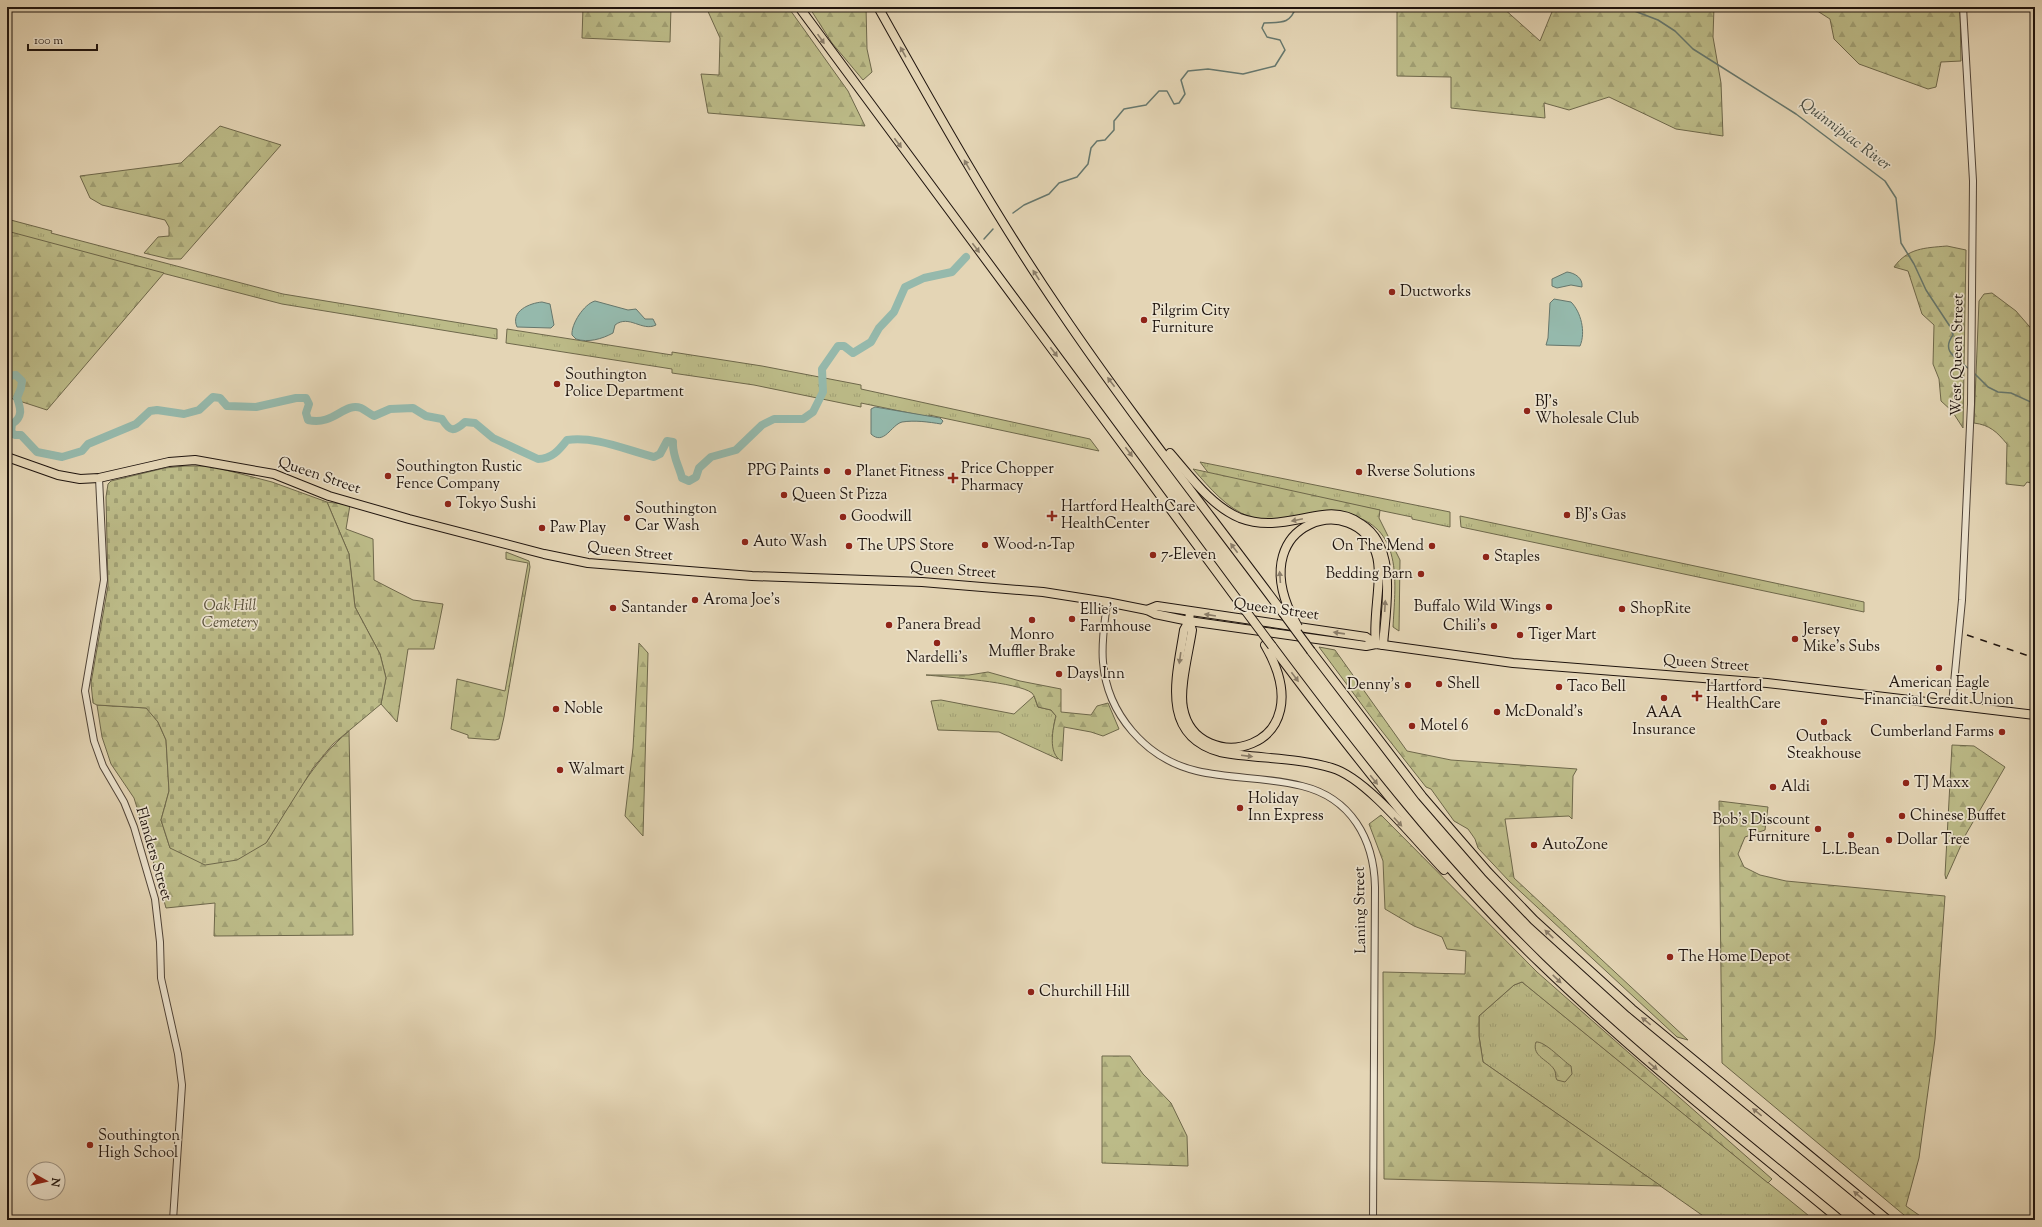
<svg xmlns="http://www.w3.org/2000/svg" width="2042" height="1227" font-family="'Sorts Mill Goudy',serif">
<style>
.grass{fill:url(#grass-tufts);stroke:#6e684b}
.forest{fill:url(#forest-firs);stroke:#6e684b}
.cemetery{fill:url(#cemetery-stones);stroke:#6e684b}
.water{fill:#95b9ac;stroke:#66776d}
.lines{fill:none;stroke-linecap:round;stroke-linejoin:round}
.stream{stroke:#66776d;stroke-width:1.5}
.river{stroke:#95b9ac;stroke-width:8}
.minor-casing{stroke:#504438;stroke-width:8}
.highway-casing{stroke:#1f140e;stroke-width:10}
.minor{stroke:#ede4cf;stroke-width:6}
.highway{stroke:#e4d5b5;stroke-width:8}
.rail{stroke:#1f140e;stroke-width:1.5;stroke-dasharray:7 7;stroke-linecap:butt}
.highway-bridge-casing{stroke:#1f140e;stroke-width:10;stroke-linecap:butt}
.highway-bridge{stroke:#e4d5b5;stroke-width:8}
.oneway{fill:#8b7e6a}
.poi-dot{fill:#8f2418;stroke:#ede4cf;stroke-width:1.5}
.labels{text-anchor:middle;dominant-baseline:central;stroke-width:3.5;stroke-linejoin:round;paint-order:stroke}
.poi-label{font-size:15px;fill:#1f140e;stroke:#ede4cf;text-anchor:start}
.street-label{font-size:15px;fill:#1f140e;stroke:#ede4cf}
.park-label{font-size:15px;font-style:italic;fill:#564e39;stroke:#ede4cf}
.water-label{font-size:16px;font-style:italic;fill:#484e45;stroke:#ede4cf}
</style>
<defs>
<pattern id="grass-tufts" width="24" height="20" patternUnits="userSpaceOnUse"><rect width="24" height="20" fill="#bcbb88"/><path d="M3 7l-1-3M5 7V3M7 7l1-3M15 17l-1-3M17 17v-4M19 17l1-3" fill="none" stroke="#a1a074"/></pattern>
<pattern id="forest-firs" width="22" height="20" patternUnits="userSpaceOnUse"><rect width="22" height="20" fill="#bcbb88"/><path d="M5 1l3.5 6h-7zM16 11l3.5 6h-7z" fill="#a1a074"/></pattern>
<pattern id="cemetery-stones" width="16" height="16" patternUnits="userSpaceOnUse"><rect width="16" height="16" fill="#bcbb88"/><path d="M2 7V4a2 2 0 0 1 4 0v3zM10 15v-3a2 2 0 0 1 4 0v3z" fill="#a1a074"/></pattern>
</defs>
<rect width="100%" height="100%" fill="#e4d5b5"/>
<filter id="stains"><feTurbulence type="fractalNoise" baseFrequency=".005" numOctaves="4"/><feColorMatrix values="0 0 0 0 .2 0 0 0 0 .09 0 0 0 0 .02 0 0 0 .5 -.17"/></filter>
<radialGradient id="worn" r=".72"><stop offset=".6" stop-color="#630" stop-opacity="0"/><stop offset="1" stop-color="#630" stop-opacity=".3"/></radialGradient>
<!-- grass -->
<g class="grass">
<polygon points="7,219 52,231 51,233 283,294 497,329 497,339 282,304 7,233"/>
<polygon points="507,329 672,355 672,352 762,366 861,385 861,389 1090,439 1099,451 929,415 929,417 861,403 861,407 754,385 672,373 672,369 506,343"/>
<polygon points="1200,462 1450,512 1450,527 1412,519 1412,517 1210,475"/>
<polygon points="1460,516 1864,602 1864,612 1461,527"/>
<path d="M 1034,696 L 1038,707 L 1051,710 L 1056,716 C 1052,730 1051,745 1058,759 L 999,732 L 938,730 L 931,701 L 941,700 L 1014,714 Z"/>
<polygon points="1522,982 1814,1220 1709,1220 1483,1062 1479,1036 1479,1016 1514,985"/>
</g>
<!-- forest -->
<g class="forest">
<polygon points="583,7 671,7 670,42 582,38"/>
<polygon points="706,7 788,7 848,91 865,126 708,113 701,74 719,75 720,38"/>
<polygon points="809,7 866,7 867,49 872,72 863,80 832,43"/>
<polygon points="1397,7 1502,7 1540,41 1554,7 1714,7 1713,37 1721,83 1723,136 1676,129 1609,97 1569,110 1544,103 1545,118 1451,108 1451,77 1397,76"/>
<polygon points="1811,7 1960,7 1961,61 1941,62 1936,87 1928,89 1859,64 1834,39 1830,19"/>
<polygon points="220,126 281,145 181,259 169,259 144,253 158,237 169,236 169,227 165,220 102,205 90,198 80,176 181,163"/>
<polygon points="7,231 164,273 47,410 7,397"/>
<path d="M 1947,246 L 1966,250 L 1963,428 L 1952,411 L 1941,401 L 1939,379 L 1933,364 L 1934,325 L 1922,314 L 1908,271 L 1894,267 C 1908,248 1924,248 1947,246 Z"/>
<path d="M 1992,293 L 2016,311 L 2035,333 L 2035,484 L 2027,482 L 2024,486 L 2006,484 L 2007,444 C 1997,432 1990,425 1974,423 L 1979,301 L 1984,294 Z"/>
<path d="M 1193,469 L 1380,510 L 1379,518 L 1400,560 L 1399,631 L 1393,627 C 1395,586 1404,530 1353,516 C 1342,513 1312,518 1298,518 C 1284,519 1264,522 1250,517 C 1226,508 1210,488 1193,469 Z"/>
<polygon points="327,502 350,505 346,529 373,539 374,580 413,600 443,604 434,649 408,649 397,722 381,704 386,678 380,654 355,607 349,554"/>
<polygon points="506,552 529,561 530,567 504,717 499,739 495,740 468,738 468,735 451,729 457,679 505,691 528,563 506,559"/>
<polygon points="639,643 648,653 643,836 625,816 633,748"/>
<polygon points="1319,647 1335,650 1407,751 1451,760 1577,769 1573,776 1572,819 1569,816 1505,819 1514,878 1688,1040 1677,1037 1509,881 1478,848 1475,839 1468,829 1454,821 1431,789 1426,787 1374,721"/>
<path d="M 988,672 L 1020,681 L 1061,689 L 1061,712 L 1091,715 L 1097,706 L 1108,703 L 1119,729 L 1103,736 L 1091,732 L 1064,727 L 1062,761 C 1047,754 1053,728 1056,716 L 1051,710 L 1038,707 C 1036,702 1035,696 1032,693 C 1018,682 946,677 926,675 L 969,675 Z"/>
<path d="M 97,705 L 147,708 L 158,722 L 166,740 L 169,791 L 161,820 L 170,848 L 266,843 C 291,803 313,761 349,731 L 353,935 L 214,936 L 215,903 L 166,908 L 151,853 L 134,798 L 111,764 L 102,737 Z"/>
<polygon points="1952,745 1974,746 2005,767 1966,834 1946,879 1945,875"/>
<polygon points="1719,801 1768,807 1765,830 1745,837 1738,854 1744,867 1760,875 1786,881 1945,896 1935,1039 1919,1158 1906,1206 1926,1220 1910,1220 1722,1063"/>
<polygon points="1381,815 1537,972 1772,1179 1768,1183 1522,982 1514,985 1479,1016 1479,1036 1483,1062 1661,1186 1384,1179 1383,972 1465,974 1466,951 1447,949 1442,937 1414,926 1385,909 1383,861 1369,824"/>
<path d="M 1536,1042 C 1545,1041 1563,1061 1571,1066 L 1572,1074 L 1565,1082 L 1557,1080 C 1555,1077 1556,1074 1555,1071 C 1550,1060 1531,1057 1536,1042 Z"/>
<polygon points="1102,1056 1130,1056 1143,1074 1171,1103 1187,1136 1188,1166 1102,1163"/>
</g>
<!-- cemetery -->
<polygon class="cemetery" points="185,466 210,466 272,482 327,502 349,554 355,607 380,654 386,678 381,704 333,744 313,768 266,843 237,860 205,865 170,848 161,820 169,791 166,740 158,722 146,708 97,705 93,703 91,683 108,586 106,497 108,484 111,481 165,468"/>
<!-- water -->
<g class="water">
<path d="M 1567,272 C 1575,273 1583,278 1582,287 L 1571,285 L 1557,288 L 1552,286 L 1552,279 Z"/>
<path d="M 1554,299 L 1571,302 C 1581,312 1586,332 1580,346 L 1546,345 L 1548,338 L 1550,303 Z"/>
<path d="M 595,301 L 628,310 L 636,309 L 645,319 L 653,319 L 656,325 C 642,332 629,314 615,325 L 613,333 C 602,339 588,343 576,339 L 572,335 C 571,324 584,304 595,301 Z"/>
<path d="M 542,302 L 550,304 L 554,325 L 551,328 L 517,327 C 510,311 530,303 542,302 Z"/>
<path d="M 875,407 L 940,418 L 943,421 L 941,424 C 929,422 915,420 902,422 C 891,425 884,446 871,434 L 871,409 Z"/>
</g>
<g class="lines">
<!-- stream -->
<g class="stream">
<path d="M 1624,7 L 1658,20 L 1675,31 L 1693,49 L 1796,114 L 1885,181 L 1896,198 L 1901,243 L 1914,264 L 1926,290 L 1951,328 L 1953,335 C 1940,352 1958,359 1969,369"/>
<path d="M 1013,213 L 1024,205 L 1049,194 L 1059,183 L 1077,177 L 1088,164 L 1091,148 L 1097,141 L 1105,140 L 1114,130 L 1114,121 L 1124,109 L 1146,105 L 1159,91 L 1167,91 L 1174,104 L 1179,103 L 1185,94 L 1181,80 L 1188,71 L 1208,69 L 1243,74 L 1275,66 L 1285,50 L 1280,40 L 1267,37 L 1262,28 L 1264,23 C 1280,22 1290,25 1296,7"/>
<polyline points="984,239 993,229"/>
<polyline points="1974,373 1988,387 1998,392 2011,393 2035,404"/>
</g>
<!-- river -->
<path class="river" d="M 7,376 L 16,375 L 22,381 L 21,388 L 17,398 C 21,409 23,417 12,424 L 11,432 L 15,435 L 21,435 L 37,452 L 62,457 L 82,451 L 88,444 L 136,424 L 150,411 L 157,410 L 184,414 L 199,410 L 213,397 L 220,398 L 227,406 L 256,407 L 296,398 L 306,398 L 309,404 L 306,413 L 308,420 C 334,426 344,402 361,408 C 365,410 370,414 374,416 L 390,409 L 413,408 L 426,416 L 442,419 C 450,432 454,432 465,422 L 475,423 L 493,438 L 538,459 C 552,459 559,450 567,440 C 596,436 626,450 654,457 L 660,454 L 667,441 L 673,442 C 672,455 679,466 682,478 L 689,481 L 696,477 L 699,468 L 711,457 L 736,450 L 762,425 L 774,419 L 803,419 L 813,412 L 823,392 L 822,369 L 838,346 L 844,346 L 853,353 L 871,342 L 879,328 L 894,312 L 905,287 L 924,278 L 952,272 L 966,257"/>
<!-- minor casing -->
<g class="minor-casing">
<g id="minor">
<polyline points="99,478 104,580 85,691 94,741 103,766 124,802 134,827 155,899 160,942 161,978 178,1054 182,1085 173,1220"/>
<path d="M 1107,602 C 1105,622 1101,641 1103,662 C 1107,714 1146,759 1197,771 C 1231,779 1267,777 1302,786 C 1351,798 1374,839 1375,887 L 1373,1220"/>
<polyline points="1952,704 1962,600 1971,404 1973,181 1963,7"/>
</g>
</g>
<!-- highway casing -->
<g class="highway-casing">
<g id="highway">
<polyline points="799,7 1242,606"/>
<path d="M 878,7 C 936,111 994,214 1061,312 C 1130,414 1209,513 1283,613"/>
<path d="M 1170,453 C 1190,476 1211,506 1240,518 C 1269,529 1294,519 1323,515 C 1337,513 1350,516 1361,524 C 1398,547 1386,607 1383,645"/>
<polyline points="7,457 58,475 80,479 99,478 169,462 195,460 274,474 329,496 409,519 544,554 588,563 752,576 922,582 1043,592 1107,602 1147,610 1155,614 1189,621 1366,646 1376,644 1513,663 1767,683 2035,715"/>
<polyline points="1147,610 1157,606 1366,637 1376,644"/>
<path d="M 1190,612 L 1189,621 L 1184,630 C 1177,676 1159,735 1220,752 C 1256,759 1296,757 1332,768 C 1367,778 1417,842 1444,870"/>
<path d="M 1291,614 C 1247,520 1356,490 1376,553 C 1384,576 1372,617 1376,644"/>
<path d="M 1189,621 L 1192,630 C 1189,651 1179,688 1183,708 C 1196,779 1327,752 1265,645"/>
<path d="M 1272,646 C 1355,757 1440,866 1540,963 C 1635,1055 1738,1136 1840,1220"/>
<polyline points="1311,651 1422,796 1488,872 1534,920 1632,1009 1888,1220"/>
</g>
</g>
<!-- minor -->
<use href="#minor" class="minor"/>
<!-- highway -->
<use href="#highway" class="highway"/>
<!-- rail -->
<polyline class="rail" points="1967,635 2035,658"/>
<!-- highway-bridge casing -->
<g class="highway-bridge-casing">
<g id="highway-bridge">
<polyline points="1242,606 1272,646"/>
<polyline points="1283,613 1311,651"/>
<polyline points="1291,614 1298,627"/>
</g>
</g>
<!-- highway-bridge -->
<use href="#highway-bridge" class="highway-bridge"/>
</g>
<!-- one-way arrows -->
<defs><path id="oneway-solid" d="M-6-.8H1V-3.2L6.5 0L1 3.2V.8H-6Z"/></defs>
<g class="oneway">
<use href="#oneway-solid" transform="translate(821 39) rotate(55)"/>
<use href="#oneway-solid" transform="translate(903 52) rotate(-119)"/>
<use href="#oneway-solid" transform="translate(898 143) rotate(53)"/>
<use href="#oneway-solid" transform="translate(967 165) rotate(-120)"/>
<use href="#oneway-solid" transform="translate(976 248) rotate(53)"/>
<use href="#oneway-solid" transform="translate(1036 275) rotate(-123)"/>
<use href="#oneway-solid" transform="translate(1054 352) rotate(53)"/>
<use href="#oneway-solid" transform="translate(1111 382) rotate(-127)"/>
<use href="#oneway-solid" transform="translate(1129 452) rotate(53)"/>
<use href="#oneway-solid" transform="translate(1297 520) rotate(168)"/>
<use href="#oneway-solid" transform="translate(1234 548) rotate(-127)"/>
<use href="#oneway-solid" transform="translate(1280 577) rotate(-94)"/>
<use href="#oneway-solid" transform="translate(1385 606) rotate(-87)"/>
<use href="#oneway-solid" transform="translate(1210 615) rotate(-171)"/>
<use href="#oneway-solid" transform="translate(1339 633) rotate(-172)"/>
<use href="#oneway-solid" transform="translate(1180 658) rotate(98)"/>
<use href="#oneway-solid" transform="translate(1295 677) rotate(53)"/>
<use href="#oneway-solid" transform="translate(1247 756) rotate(7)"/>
<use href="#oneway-solid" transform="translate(1374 780) rotate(51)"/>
<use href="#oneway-solid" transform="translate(1398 822) rotate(47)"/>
<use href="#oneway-solid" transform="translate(1549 934) rotate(-136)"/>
<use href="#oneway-solid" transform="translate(1557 979) rotate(44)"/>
<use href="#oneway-solid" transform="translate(1646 1021) rotate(-141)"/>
<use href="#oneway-solid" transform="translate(1653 1066) rotate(41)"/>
<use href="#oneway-solid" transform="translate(1757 1112) rotate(-141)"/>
<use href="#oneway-solid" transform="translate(1858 1195) rotate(-140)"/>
</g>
<!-- markers -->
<g class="poi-dot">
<circle cx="1392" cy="292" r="4"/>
<circle cx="1144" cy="320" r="4"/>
<circle cx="557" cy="384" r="4"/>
<circle cx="1527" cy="411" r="4"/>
<circle cx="827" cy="471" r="4"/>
<circle cx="848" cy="472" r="4"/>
<circle cx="1359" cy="472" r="4"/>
<circle cx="388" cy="476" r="4"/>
<path d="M951 472h4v4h4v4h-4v4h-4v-4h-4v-4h4z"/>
<circle cx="784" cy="495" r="4"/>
<circle cx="448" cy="504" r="4"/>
<circle cx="1567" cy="515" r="4"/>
<path d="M1050 510h4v4h4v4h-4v4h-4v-4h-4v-4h4z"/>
<circle cx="843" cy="517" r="4"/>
<circle cx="627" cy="518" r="4"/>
<circle cx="542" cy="528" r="4"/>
<circle cx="745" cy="542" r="4"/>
<circle cx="985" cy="545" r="4"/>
<circle cx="849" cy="546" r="4"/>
<circle cx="1432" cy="546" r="4"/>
<circle cx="1153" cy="555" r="4"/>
<circle cx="1486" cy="557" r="4"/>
<circle cx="1421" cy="574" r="4"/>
<circle cx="695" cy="600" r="4"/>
<circle cx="1549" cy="607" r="4"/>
<circle cx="613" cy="608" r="4"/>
<circle cx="1622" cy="609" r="4"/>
<circle cx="1072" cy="619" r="4"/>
<circle cx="1032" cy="620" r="4"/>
<circle cx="889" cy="625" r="4"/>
<circle cx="1494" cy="626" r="4"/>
<circle cx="1520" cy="635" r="4"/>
<circle cx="1795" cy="639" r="4"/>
<circle cx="937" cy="643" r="4"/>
<circle cx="1939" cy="668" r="4"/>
<circle cx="1059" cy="674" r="4"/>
<circle cx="1439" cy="684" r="4"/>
<circle cx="1408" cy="685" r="4"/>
<circle cx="1559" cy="687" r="4"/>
<path d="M1695 690h4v4h4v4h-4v4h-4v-4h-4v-4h4z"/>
<circle cx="1664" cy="698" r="4"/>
<circle cx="556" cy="709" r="4"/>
<circle cx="1497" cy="712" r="4"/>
<circle cx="1824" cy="722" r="4"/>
<circle cx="1412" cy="726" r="4"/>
<circle cx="2002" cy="732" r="4"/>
<circle cx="560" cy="770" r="4"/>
<circle cx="1906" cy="783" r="4"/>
<circle cx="1773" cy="787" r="4"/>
<circle cx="1240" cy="808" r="4"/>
<circle cx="1902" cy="816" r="4"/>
<circle cx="1818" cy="829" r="4"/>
<circle cx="1851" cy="835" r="4"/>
<circle cx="1889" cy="840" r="4"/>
<circle cx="1534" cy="845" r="4"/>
<circle cx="1670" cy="957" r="4"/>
<circle cx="1031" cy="992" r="4"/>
<circle cx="90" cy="1145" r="4"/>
</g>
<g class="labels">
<!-- poi labels -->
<g class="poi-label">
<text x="1400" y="292">Ductworks</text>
<text x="1152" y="311">Pilgrim City<tspan x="1152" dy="17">Furniture</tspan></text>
<text x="565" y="375">Southington<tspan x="565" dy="17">Police Department</tspan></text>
<text x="1535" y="402">BJ's<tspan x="1535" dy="17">Wholesale Club</tspan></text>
<text x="396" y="467">Southington Rustic<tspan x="396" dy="17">Fence Company</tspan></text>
<text x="961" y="469">Price Chopper<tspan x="961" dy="17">Pharmacy</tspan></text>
<text x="819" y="471" text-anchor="end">PPG Paints</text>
<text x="856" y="472">Planet Fitness</text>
<text x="1367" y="472">Rverse Solutions</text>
<text x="792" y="495">Queen St Pizza</text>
<text x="456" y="504">Tokyo Sushi</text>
<text x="1061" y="507">Hartford HealthCare<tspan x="1061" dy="17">HealthCenter</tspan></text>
<text x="635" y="509">Southington<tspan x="635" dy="17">Car Wash</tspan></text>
<text x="1575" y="515">BJ's Gas</text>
<text x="851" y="517">Goodwill</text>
<text x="550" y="528">Paw Play</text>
<text x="753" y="542">Auto Wash</text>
<text x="993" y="545">Wood-n-Tap</text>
<text x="857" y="546">The UPS Store</text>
<text x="1424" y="546" text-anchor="end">On The Mend</text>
<text x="1161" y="555">7-Eleven</text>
<text x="1494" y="557">Staples</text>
<text x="1413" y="574" text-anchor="end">Bedding Barn</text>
<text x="703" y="600">Aroma Joe's</text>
<text x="1541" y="607" text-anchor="end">Buffalo Wild Wings</text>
<text x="621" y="608">Santander</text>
<text x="1630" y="609">ShopRite</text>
<text x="1080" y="610">Ellie's<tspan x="1080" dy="17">Farmhouse</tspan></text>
<text x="897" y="625">Panera Bread</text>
<text x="1486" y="626" text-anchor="end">Chili's</text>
<text x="1803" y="630">Jersey<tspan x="1803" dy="17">Mike's Subs</tspan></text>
<text x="1032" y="635" text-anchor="middle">Monro<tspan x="1032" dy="17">Muffler Brake</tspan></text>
<text x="1528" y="635">Tiger Mart</text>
<text x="937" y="658" text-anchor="middle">Nardelli's</text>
<text x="1067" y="674">Days Inn</text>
<text x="1939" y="683" text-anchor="middle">American Eagle<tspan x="1939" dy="17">Financial Credit Union</tspan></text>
<text x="1447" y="684">Shell</text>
<text x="1400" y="685" text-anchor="end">Denny's</text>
<text x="1567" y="687">Taco Bell</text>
<text x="1706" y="687">Hartford<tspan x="1706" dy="17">HealthCare</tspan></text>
<text x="564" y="709">Noble</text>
<text x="1505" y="712">McDonald's</text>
<text x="1664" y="713" text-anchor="middle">AAA<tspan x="1664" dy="17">Insurance</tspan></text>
<text x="1420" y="726">Motel 6</text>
<text x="1994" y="732" text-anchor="end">Cumberland Farms</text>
<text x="1824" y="737" text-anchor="middle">Outback<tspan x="1824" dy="17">Steakhouse</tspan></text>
<text x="568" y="770">Walmart</text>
<text x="1914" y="783">TJ Maxx</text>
<text x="1781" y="787">Aldi</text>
<text x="1248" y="799">Holiday<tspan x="1248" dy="17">Inn Express</tspan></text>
<text x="1910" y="816">Chinese Buffet</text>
<text x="1810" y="820" text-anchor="end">Bob's Discount<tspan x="1810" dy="17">Furniture</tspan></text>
<text x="1897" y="840">Dollar Tree</text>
<text x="1542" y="845">AutoZone</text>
<text x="1851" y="850" text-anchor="middle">L.L.Bean</text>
<text x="1678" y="957">The Home Depot</text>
<text x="1039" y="992">Churchill Hill</text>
<text x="98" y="1136">Southington<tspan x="98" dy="17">High School</tspan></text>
</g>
<!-- street labels -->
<g class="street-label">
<text transform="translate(1958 355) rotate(-89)">West Queen Street</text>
<text transform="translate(319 476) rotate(19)">Queen Street</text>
<text transform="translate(630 552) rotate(6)">Queen Street</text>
<text transform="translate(953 571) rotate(4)">Queen Street</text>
<text transform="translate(1276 610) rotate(8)">Queen Street</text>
<text transform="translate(1706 664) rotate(4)">Queen Street</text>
<text transform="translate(153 854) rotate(74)">Flanders Street</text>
<text transform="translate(1361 910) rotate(-91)">Laning Street</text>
</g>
<!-- park labels -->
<g class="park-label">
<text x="230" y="606">Oak Hill<tspan x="230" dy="17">Cemetery</tspan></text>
</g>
<!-- water labels -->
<g class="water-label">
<text transform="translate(1845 135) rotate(37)">Quinnipiac River</text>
</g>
</g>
<!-- margin -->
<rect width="2042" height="1227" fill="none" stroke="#e4d5b5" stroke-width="24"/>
<rect x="8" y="8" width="2026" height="1211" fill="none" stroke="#1f140e" stroke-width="2"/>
<rect x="12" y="12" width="2018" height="1203" fill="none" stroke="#1f140e"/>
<!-- north arrow -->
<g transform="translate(46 1181) rotate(98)"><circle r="19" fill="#ede4cf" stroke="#9b9182"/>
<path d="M0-3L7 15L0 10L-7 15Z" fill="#8f2418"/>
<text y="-6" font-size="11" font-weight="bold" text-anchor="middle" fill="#1f140e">N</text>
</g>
<!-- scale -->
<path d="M28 44v6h69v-6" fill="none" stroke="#1f140e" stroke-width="2"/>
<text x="34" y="44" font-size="12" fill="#1f140e" stroke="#ede4cf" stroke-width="3" paint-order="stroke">100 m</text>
<rect width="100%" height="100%" filter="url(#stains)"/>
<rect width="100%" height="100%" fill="url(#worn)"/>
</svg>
